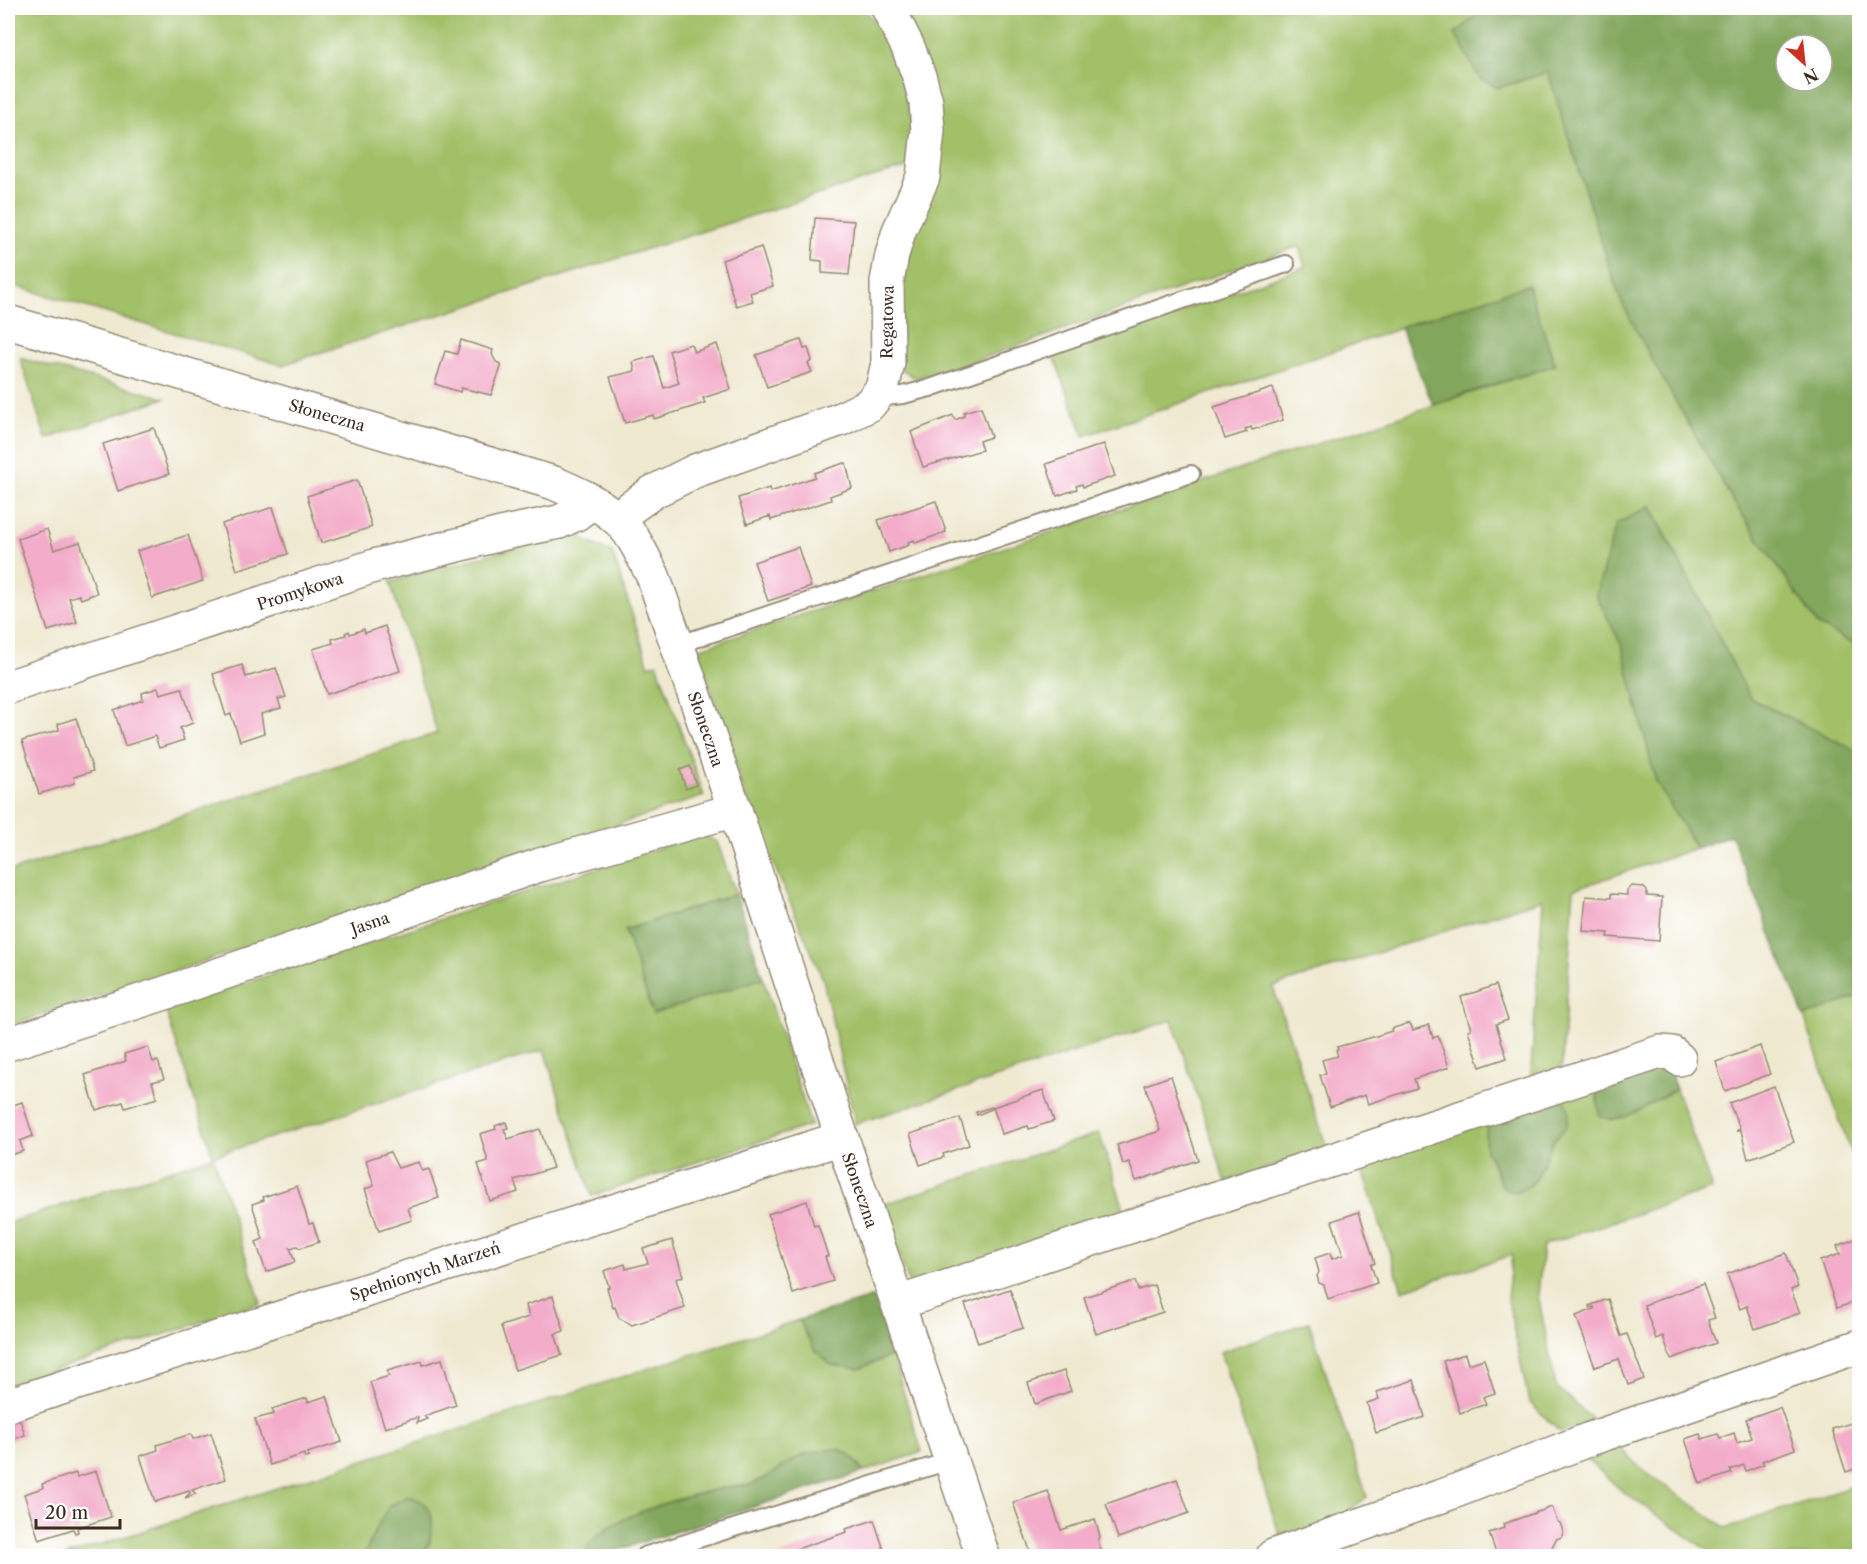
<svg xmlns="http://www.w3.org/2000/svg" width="1867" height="1564" font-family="'Libre Caslon Text',serif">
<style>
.green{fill:#a2c068;stroke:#6e7543;stroke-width:1.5}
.forest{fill:#81a65c;stroke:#5e683d;stroke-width:1.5;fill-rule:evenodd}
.building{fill:#f3acc9}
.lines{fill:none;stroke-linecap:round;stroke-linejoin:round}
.service-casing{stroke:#958a77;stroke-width:20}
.minor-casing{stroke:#958a77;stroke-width:36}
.tertiary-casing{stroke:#958a77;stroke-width:36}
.service{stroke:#fff;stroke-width:16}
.minor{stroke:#fff;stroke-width:33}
.tertiary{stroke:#fff;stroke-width:33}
.labels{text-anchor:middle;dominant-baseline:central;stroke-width:6;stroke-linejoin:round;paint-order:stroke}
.street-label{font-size:16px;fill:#3b2a1e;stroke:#fff}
</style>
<rect width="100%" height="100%" fill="#fff"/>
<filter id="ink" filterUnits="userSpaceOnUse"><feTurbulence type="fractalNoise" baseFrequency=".0167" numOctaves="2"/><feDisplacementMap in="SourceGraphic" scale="12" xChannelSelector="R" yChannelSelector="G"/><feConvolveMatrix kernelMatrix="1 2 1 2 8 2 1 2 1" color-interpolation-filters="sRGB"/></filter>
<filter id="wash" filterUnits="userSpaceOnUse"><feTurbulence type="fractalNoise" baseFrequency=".008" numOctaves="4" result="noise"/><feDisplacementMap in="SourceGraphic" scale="24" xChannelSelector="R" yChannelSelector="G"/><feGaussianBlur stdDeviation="1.35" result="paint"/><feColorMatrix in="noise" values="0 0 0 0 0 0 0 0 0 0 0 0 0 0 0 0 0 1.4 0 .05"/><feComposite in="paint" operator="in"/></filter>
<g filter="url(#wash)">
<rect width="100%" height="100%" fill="#efe9d0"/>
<!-- green -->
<g class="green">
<polygon points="8,8 864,8 893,47 917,142 916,166 893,171 282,365 8,284"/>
<polygon points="898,8 1493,8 1478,14 1498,88 1548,72 1611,272 1621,301 1657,369 1735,504 1818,625 1859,647 1859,752 1751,699 1651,506 1596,595 1622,646 1656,782 1696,848 1574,889 1561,1076 1530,1085 1543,899 1273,987 1327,1148 1226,1182 1172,1020 855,1124 823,979 747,803 698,649 1555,365 1528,285 1084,436 1053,355 1305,267 1299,246 930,377 913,377 899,367 903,252 925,197"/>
<polygon points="20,358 165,398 46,439"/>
<polygon points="581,529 584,540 612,552 649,666 657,663 704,796 8,1026 8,872 437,733 390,582"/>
<polygon points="702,834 717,842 736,894 625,930 653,1014 763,978 811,1125 592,1196 544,1050 213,1156 261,1303 8,1385 8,1223 213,1156 165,1009"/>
<polygon points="1859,996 1859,1176 1804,1017"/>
<polygon points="1597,1086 1597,1102 1611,1120 1641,1110 1661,1096 1676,1089 1712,1189 1543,1245 1538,1295 1556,1386 1594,1421 1560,1432 1529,1402 1507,1297 1512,1255 1402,1290 1360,1164 1488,1122 1486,1149 1500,1183 1543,1165 1546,1154 1558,1135 1564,1097"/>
<polygon points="1099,1133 1126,1215 910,1286 882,1205"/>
<polygon points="799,1320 807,1337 859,1369 892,1355 922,1452 863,1472 858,1463 791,1461 777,1472 753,1484 722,1488 662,1504 628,1517 599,1534 585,1552 584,1556 544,1556 536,1553 524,1552 508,1556 422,1556 431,1541 376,1528 364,1556 65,1556"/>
<polygon points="1309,1322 1367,1497 1334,1522 1281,1539 1220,1352"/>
<polygon points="1613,1441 1641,1469 1726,1528 1859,1484 1859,1556 1716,1556 1623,1492 1587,1459"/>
</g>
<!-- forest -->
<g class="forest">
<path d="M 1493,8 L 1859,8 L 1859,647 L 1818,625 L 1735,504 L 1657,369 L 1621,301 L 1611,272 L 1548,72 L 1498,88 L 1480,79 L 1455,34 L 1478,14 ZM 1786,45 L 1822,45 L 1822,81 L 1786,81 Z"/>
<polygon points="1528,285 1555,365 1433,404 1400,327"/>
<polygon points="1650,506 1751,699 1859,752 1859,996 1804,1017 1731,835 1696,848 1656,782 1622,646 1596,595 1616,524"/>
<polygon points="736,894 763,978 653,1014 625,930"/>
<path d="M 1667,1063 L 1676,1089 C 1655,1099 1621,1130 1599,1115 L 1597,1086 Z"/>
<path d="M 1564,1097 L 1569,1110 L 1568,1122 L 1566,1127 L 1553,1140 L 1537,1178 C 1529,1188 1511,1199 1502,1185 C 1498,1180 1498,1173 1495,1167 C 1493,1161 1488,1156 1486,1150 C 1484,1141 1486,1131 1488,1122 Z"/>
<polygon points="874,1297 892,1355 859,1369 831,1365 814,1349 799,1320"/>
<path d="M 839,1449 L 851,1455 L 863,1472 L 599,1556 L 584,1556 C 587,1521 690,1495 719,1489 C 730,1486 741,1487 751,1484 C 766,1480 778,1469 791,1461 C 806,1452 822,1450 839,1449 Z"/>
<path d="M 408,1496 C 441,1503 435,1534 422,1556 L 364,1556 L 376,1528 L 389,1506 Z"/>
</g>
<g id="blocks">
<!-- building -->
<g class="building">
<polygon points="815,218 854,221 849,275 822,273 822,261 812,260"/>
<polygon points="761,247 773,286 750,293 753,301 736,306 722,260"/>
<polygon points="461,340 493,350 492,354 496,362 501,364 501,367 491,395 461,388 460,392 435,384 445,351 457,354"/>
<polygon points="801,340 804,349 808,348 812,361 808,363 812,372 767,387 756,355"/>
<polygon points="691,344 694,352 717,344 731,389 703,398 705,403 654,419 653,415 625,423 610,377 635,371 633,362 654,356 664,388 679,383 669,351"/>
<polygon points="1273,388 1283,420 1252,430 1251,427 1245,429 1247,432 1225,439 1214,407"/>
<polygon points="981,407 991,437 979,441 982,450 923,467 911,432 953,415 955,420 964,416 964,412"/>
<polygon points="154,428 169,474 118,491 103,444"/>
<polygon points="1104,444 1115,476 1083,487 1082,484 1076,486 1077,489 1057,496 1046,464"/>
<polygon points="844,463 846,463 852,488 830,496 831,500 771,520 770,516 747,524 738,498 769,488 770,492 815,477 814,473"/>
<polygon points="357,480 372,527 321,543 307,496"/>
<polygon points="936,501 946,532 915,543 914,540 908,542 909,545 889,552 878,520"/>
<polygon points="273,507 288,554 237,570 222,524"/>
<polygon points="47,529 54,550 80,542 97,593 81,599 79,595 69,598 77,622 48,631 18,539"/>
<polygon points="188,535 203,581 152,598 137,551"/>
<polygon points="798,547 811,587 768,601 754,562"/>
<polygon points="385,626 400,671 327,694 313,649 333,643 332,639 346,635 345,633 349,631 350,634 364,629 365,633"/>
<polygon points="242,665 246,677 276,668 286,697 278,699 281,708 261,714 264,733 240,741 231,714 226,716 213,674"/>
<polygon points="158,688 160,694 182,688 193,723 180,728 184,740 159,748 155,736 125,746 114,710 143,700 142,693"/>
<polygon points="76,718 93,771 74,777 75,783 39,794 22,741 59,730 58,724"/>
<polygon points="690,766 696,785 686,789 680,770"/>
<polygon points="1631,886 1643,887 1647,891 1647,896 1662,897 1659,941 1608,937 1609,933 1583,931 1586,896 1611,898 1611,894 1627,895 1627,890"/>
<polygon points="1496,985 1508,1020 1496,1024 1507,1058 1480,1067 1468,1030 1471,1029 1461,997"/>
<polygon points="1409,1023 1411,1025 1413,1030 1429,1025 1433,1038 1438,1036 1449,1067 1414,1079 1417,1088 1368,1104 1365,1095 1330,1107 1320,1075 1326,1073 1322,1060 1338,1056 1336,1050 1338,1049 1337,1047 1373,1037 1392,1031 1391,1029"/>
<polygon points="1760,1046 1770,1074 1725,1091 1716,1062"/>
<polygon points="148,1047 153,1062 158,1061 164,1079 152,1082 157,1098 125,1108 123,1102 96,1110 85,1075 126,1061 124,1054"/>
<polygon points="1171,1076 1198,1160 1136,1181 1129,1162 1123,1164 1117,1145 1160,1131 1145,1085"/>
<polygon points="1774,1086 1794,1142 1748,1159 1741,1131 1736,1131 1740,1129 1729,1103"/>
<polygon points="1043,1090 1054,1121 1029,1129 1028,1126 1002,1134 993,1107"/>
<polygon points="22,1102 33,1136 20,1141 23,1151 8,1156 8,1107"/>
<polygon points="992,1107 992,1109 977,1115 976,1112"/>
<polygon points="960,1118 969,1145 943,1154 944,1157 920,1165 910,1134"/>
<polygon points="506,1122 508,1128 504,1129 508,1139 540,1129 553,1168 514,1180 518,1192 490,1201 478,1164 488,1161 480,1134 496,1129 495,1126"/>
<polygon points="390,1152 398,1168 419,1162 422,1171 429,1169 439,1198 408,1208 412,1220 379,1231 365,1189 374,1186 366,1160"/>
<polygon points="297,1186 309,1224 313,1223 319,1242 300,1248 297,1246 290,1248 295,1262 266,1272 256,1242 263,1239 252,1204 264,1200 263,1197"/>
<polygon points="807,1201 814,1226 818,1225 828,1256 825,1257 833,1281 793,1294 768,1214"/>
<polygon points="1359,1212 1375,1263 1371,1265 1377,1283 1328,1299 1324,1285 1319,1283 1317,1276 1319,1272 1315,1258 1330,1253 1332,1259 1343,1255 1332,1221"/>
<polygon points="1860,1237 1860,1300 1837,1308 1820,1261 1840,1254 1837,1246"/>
<polygon points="672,1240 683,1276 676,1279 685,1308 632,1325 619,1318 615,1307 613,1308 607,1288 609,1287 604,1271 625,1264 626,1269 648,1263 643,1249"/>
<polygon points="1786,1253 1798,1287 1791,1290 1800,1313 1755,1329 1747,1306 1740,1309 1727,1274"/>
<polygon points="1135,1281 1138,1290 1154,1285 1163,1312 1096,1334 1084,1297"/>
<polygon points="1703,1284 1715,1318 1708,1320 1716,1343 1671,1359 1663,1336 1656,1339 1644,1305"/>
<polygon points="1010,1289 1023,1328 978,1343 965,1304"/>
<polygon points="553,1296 564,1331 555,1334 562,1355 515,1370 501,1326 529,1317 526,1305"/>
<polygon points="1608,1299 1621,1336 1627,1334 1644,1379 1628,1385 1619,1359 1595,1367 1576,1316 1594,1309 1594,1307 1590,1308 1589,1306"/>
<polygon points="1465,1354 1468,1364 1484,1359 1495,1393 1483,1397 1486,1404 1460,1413 1443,1361"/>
<polygon points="442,1359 456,1405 424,1416 427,1419 417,1423 418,1417 385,1428 370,1382 389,1376 387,1371 422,1361 423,1365"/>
<polygon points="1064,1371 1071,1391 1035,1404 1028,1383"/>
<polygon points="1414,1380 1425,1417 1376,1433 1367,1403 1379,1399 1377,1392"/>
<polygon points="327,1396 342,1442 307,1453 309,1457 305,1458 304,1454 270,1465 255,1419 274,1414 272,1409 307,1398 308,1402"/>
<polygon points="1780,1407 1795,1449 1762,1461 1764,1464 1746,1471 1744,1465 1730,1470 1732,1473 1700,1484 1685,1439 1700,1434 1702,1439 1718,1434 1720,1438 1734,1433 1737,1443 1752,1438 1746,1419"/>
<polygon points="1860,1412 1860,1467 1846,1472 1832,1429 1855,1422 1852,1414"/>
<polygon points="19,1417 25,1435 8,1441 8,1421"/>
<polygon points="211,1433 226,1479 192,1490 196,1494 185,1498 190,1493 189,1491 155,1502 140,1456 158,1450 157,1445 191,1434 193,1439"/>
<polygon points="96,1471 111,1517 77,1528 78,1532 75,1533 73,1529 39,1540 24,1494 43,1488 42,1484 76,1473 77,1477"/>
<polygon points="1177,1479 1189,1513 1118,1538 1106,1504"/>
<polygon points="1048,1491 1061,1530 1095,1519 1100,1537 1098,1541 1102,1553 1092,1556 1032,1556 1013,1503"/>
<polygon points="1552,1507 1557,1521 1560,1523 1563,1531 1562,1537 1556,1539 1552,1547 1555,1556 1497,1556 1489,1533 1504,1528 1503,1524"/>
<polygon points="874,1520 884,1550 864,1556 776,1556 847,1532 846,1529"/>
</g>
</g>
</g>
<g filter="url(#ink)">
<use href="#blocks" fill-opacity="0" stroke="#958a77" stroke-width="1.5"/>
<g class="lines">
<!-- service casing -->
<g class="service-casing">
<g id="service">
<polyline points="876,398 903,395 930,388 1286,264"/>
<polyline points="677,645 1191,474"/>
<polyline points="644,1556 952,1460"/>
</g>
</g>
<!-- minor casing -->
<g class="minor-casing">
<g id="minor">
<polyline points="616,518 653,492 695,471 841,419 869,405 882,389 888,363 887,282 892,255 899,231 923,177 928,131 926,102 920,79 908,47 888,8"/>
<polyline points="8,687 374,566 509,532 559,522 576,514 592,502"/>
<polyline points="8,1044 165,993 540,865 735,810"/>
<polyline points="898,1303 1660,1052 1672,1053 1679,1059"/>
<polyline points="8,1405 842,1138"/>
<polyline points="1273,1556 1453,1492 1590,1439 1860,1346"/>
</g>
</g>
<!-- tertiary casing -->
<g class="tertiary-casing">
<path id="tertiary" d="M 8,322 L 554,483 C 575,492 597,502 615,517 C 633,532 643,557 653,576 L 735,810 L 842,1138 L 983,1556"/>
</g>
<!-- service -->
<use href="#service" class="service"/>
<!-- minor -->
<use href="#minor" class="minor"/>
<!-- tertiary -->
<use href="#tertiary" class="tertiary"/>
</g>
</g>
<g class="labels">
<!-- street labels -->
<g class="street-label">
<text transform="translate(887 322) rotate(-89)">Regatowa</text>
<text transform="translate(327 415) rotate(16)">Słoneczna</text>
<text transform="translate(300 591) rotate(-18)">Promykowa</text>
<text transform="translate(706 729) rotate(71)">Słoneczna</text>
<text transform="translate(370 923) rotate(-19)">Jasna</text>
<text transform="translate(860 1190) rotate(71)">Słoneczna</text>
<text transform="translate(425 1271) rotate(-18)">Spełnionych Marzeń</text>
</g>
</g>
<!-- margin -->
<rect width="1867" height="1564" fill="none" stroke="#fff" stroke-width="30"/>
<!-- north arrow -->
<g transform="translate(1804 63) rotate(153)"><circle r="28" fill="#ffffff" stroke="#b1aaa5" stroke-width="1.5"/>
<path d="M0-4.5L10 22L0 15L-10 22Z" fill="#c8321e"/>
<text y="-9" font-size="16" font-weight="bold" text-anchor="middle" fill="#3b2a1e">N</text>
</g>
<!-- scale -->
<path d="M36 1519v9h84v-9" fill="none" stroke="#3b2a1e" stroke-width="3"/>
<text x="45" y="1519" font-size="18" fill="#3b2a1e" stroke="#ffffff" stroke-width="4.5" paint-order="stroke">20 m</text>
</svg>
